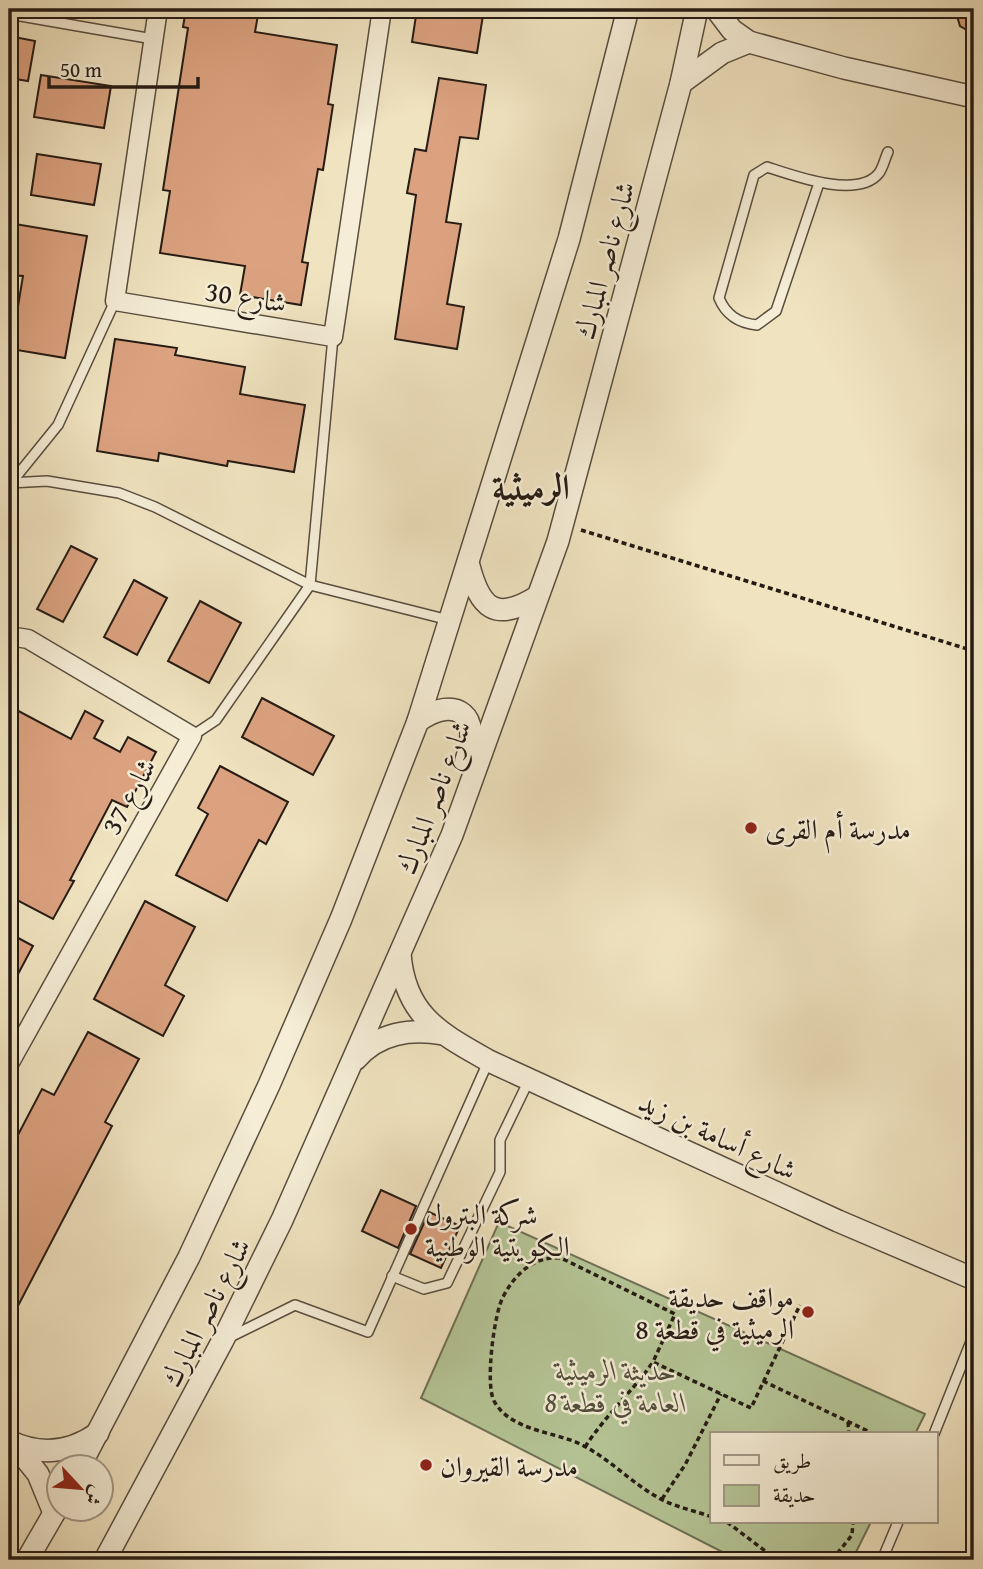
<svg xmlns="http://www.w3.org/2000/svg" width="983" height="1569" font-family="'Gentium Book Plus',Amiri,serif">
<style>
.green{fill:#b5c596;stroke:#6d7055;stroke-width:2}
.building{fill:#dca280;stroke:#251b14;stroke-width:2}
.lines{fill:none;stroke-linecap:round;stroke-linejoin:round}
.service-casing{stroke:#584d3f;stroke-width:12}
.minor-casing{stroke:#584d3f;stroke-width:21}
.tertiary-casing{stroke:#584d3f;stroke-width:24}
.path{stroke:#251b14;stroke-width:3.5;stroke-dasharray:5 3.5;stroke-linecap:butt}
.service{stroke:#f5edd6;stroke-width:9}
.minor{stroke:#f5edd6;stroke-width:18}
.tertiary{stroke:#f5edd6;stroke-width:21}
.poi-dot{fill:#8f2418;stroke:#f5edd6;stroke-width:2.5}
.labels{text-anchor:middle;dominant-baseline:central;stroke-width:5;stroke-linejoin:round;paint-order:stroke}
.street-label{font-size:28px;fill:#251b14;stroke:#f5edd6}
.poi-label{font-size:28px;fill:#251b14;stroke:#f5edd6;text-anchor:start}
.park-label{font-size:28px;font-style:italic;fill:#504e3b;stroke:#f5edd6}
.district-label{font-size:35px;font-weight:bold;fill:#251b14;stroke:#f5edd6}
</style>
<rect width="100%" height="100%" fill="#f0e3c0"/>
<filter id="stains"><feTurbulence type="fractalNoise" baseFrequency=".00286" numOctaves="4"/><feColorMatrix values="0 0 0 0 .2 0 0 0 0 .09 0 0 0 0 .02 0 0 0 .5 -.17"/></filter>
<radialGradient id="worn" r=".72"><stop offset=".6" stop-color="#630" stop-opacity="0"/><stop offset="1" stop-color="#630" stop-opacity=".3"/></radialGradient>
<!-- green -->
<polygon class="green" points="499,1222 925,1414 915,1434 712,1434 712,1522 871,1522 852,1560 738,1560 421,1398"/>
<!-- building -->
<g class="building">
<polygon points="186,9 259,9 255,32 337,45 328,104 333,105 323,170 318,169 302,262 308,263 301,305 240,295 245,266 160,253 170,191 163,190 188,28 183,27"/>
<polygon points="417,9 484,9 477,53 412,42"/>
<polygon points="955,9 974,9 974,27 965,29 960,26"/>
<polygon points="9,36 35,41 28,81 9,78"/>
<polygon points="41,75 111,86 104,128 34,117"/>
<polygon points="439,78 486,85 478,139 460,137 446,222 461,224 447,304 464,307 457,349 395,339 416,195 407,193 415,149 426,151"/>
<polygon points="37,154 101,164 94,205 31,195"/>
<polygon points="9,223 87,236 65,358 11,349 23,276 9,275"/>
<polygon points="115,339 177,348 175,355 245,367 240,394 305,405 294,472 228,461 227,466 159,453 158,461 97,451"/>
<polygon points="71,546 97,559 63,622 37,609"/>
<polygon points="134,580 167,598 137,655 104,637"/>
<polygon points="200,601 241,623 209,683 168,661"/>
<polygon points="262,698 334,736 313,775 242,737"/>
<polygon points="9,706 71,739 85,711 103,721 94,738 120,752 128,737 156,752 127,807 112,800 70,880 74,881 53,919 9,896"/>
<polygon points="220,766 288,802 266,844 259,840 227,901 176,875 208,814 198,808"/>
<polygon points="145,901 195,927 165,985 184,996 163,1036 94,999"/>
<polygon points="9,933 33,946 9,991"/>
<polygon points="88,1032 139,1059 105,1122 112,1126 9,1323 9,1152 42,1089 54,1095"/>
<polygon points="381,1190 416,1206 398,1248 362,1231"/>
<polygon points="429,1212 460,1226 441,1268 410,1254"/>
</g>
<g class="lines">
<!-- service casing -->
<g class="service-casing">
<g id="service">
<polyline points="9,14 153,39"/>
<path d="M 819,183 L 776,311 L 757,325 C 738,323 726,315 719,298 L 754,175 L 767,167 C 792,175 858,200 879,173 C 883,168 885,158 888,152"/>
<polyline points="9,483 47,481 119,493 155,507 310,585 449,620"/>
<polyline points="11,483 58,425 115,301"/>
<polyline points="192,736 216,720 310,585 333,337"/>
<polyline points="392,1276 424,1289 447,1283 500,1172 500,1140 529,1080"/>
<polyline points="228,1338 295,1305 368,1332 488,1062"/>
<polyline points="934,1434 974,1334"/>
<polyline points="882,1560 898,1522"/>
</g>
</g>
<!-- minor casing -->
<g class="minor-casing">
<g id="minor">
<polyline points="158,9 115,301 333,337 382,9"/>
<polyline points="9,636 28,639 192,736 9,1064"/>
</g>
</g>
<!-- tertiary casing -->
<g class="tertiary-casing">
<g id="tertiary">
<polyline points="716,9 732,30 749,42 844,68 974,97"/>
<polyline points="681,83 722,53 749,42"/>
<path d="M 469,566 C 480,608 495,622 535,598"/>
<path d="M 418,721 C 457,694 482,716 466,760"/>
<path d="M 400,954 C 405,1016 440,1033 489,1061 L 838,1221 L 974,1279"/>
<path d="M 356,1059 C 378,1033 411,1028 443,1034"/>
<path d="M 9,1441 C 40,1456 70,1453 98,1433"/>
<polyline points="14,1444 38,1474 54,1513"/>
<polyline points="79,1468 189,1257 269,1085 341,919 418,721 569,239 628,9"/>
<polyline points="27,1560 60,1503"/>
<polyline points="105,1560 223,1340 282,1220 452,835 558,541 681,83 697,9"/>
</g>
</g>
<!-- path -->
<g class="path">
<polyline points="581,530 974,651"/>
<polyline points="763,1381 874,1434"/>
<polyline points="848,1422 849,1434"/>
<path d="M 585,1447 C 605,1416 632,1392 653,1362"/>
<polyline points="662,1499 685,1465 721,1394"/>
<path d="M 712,1517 C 693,1510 674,1507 657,1497 C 629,1481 608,1457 578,1443 C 550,1431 510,1430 494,1401 C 485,1384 494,1314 503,1297 C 515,1274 533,1256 561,1258 L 675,1314 L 653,1362 L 751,1408 L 800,1305"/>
<polyline points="727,1522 777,1560"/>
<polyline points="832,1560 852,1535 853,1522"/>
</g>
<!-- service -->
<use href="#service" class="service"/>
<!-- minor -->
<use href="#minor" class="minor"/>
<!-- tertiary -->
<use href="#tertiary" class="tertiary"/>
</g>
<!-- markers -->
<g class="poi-dot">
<circle cx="751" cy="828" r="7"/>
<circle cx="411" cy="1229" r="7"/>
<circle cx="808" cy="1312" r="7"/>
<circle cx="426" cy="1465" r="7"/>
</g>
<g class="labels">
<!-- street labels -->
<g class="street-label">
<text transform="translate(604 260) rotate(-75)">شارع ناصر المبارك</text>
<text transform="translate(246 296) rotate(9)">شارع 30</text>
<text transform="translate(128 796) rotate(-61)">شارع 37</text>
<text transform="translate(433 797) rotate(-69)">شارع ناصر المبارك</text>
<text transform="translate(718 1135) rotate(25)">شارع أسامة بن زيد</text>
<text transform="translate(205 1312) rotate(-63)">شارع ناصر المبارك</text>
</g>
<!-- poi labels -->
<g class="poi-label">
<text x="765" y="828">مدرسة أم القرى</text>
<text x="425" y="1213">شركة البترول<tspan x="425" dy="32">الكويتية الوطنية</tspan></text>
<text x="794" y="1296" text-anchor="end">مواقف حديقة<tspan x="794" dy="32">الرميثية في قطعة 8</tspan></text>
<text x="440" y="1465">مدرسة القيروان</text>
</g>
<!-- park labels -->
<g class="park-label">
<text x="616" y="1369">حديثة الرميثية<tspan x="616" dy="32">العامة في قطعة 8</tspan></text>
</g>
<!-- district labels -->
<g class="district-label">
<text x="531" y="486">الرميثية</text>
</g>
</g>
<!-- margin -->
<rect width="983" height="1569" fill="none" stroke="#f0e3c0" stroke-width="35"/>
<rect x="10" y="10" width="962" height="1548" fill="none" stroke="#251b14" stroke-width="3.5"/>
<rect x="18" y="18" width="948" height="1534" fill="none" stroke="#251b14" stroke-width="2"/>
<!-- legend -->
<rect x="710" y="1432" width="228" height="91" fill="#f5edd6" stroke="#a29988" stroke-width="2"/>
<rect x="724" y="1455" width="35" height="10" fill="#f5edd6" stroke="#a29988" stroke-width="2"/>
<text x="773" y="1468" font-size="21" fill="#251b14">طريق</text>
<rect x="724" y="1485" width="35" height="21" fill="#b5c596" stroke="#a29988" stroke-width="2"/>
<text x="773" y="1502" font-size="21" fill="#251b14">حديقة</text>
<!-- north arrow -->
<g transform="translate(80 1488) rotate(116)"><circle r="33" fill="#f5edd6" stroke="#a29988" stroke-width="2"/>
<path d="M0-5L12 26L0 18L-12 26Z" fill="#8f2418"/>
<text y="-10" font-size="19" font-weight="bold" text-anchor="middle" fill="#251b14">ش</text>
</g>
<!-- scale -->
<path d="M49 77v10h149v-10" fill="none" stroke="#251b14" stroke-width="3.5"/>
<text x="60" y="77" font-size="21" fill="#251b14" stroke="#f5edd6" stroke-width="5" paint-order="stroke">50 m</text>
<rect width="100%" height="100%" filter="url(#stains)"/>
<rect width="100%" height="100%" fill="url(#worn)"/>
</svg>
